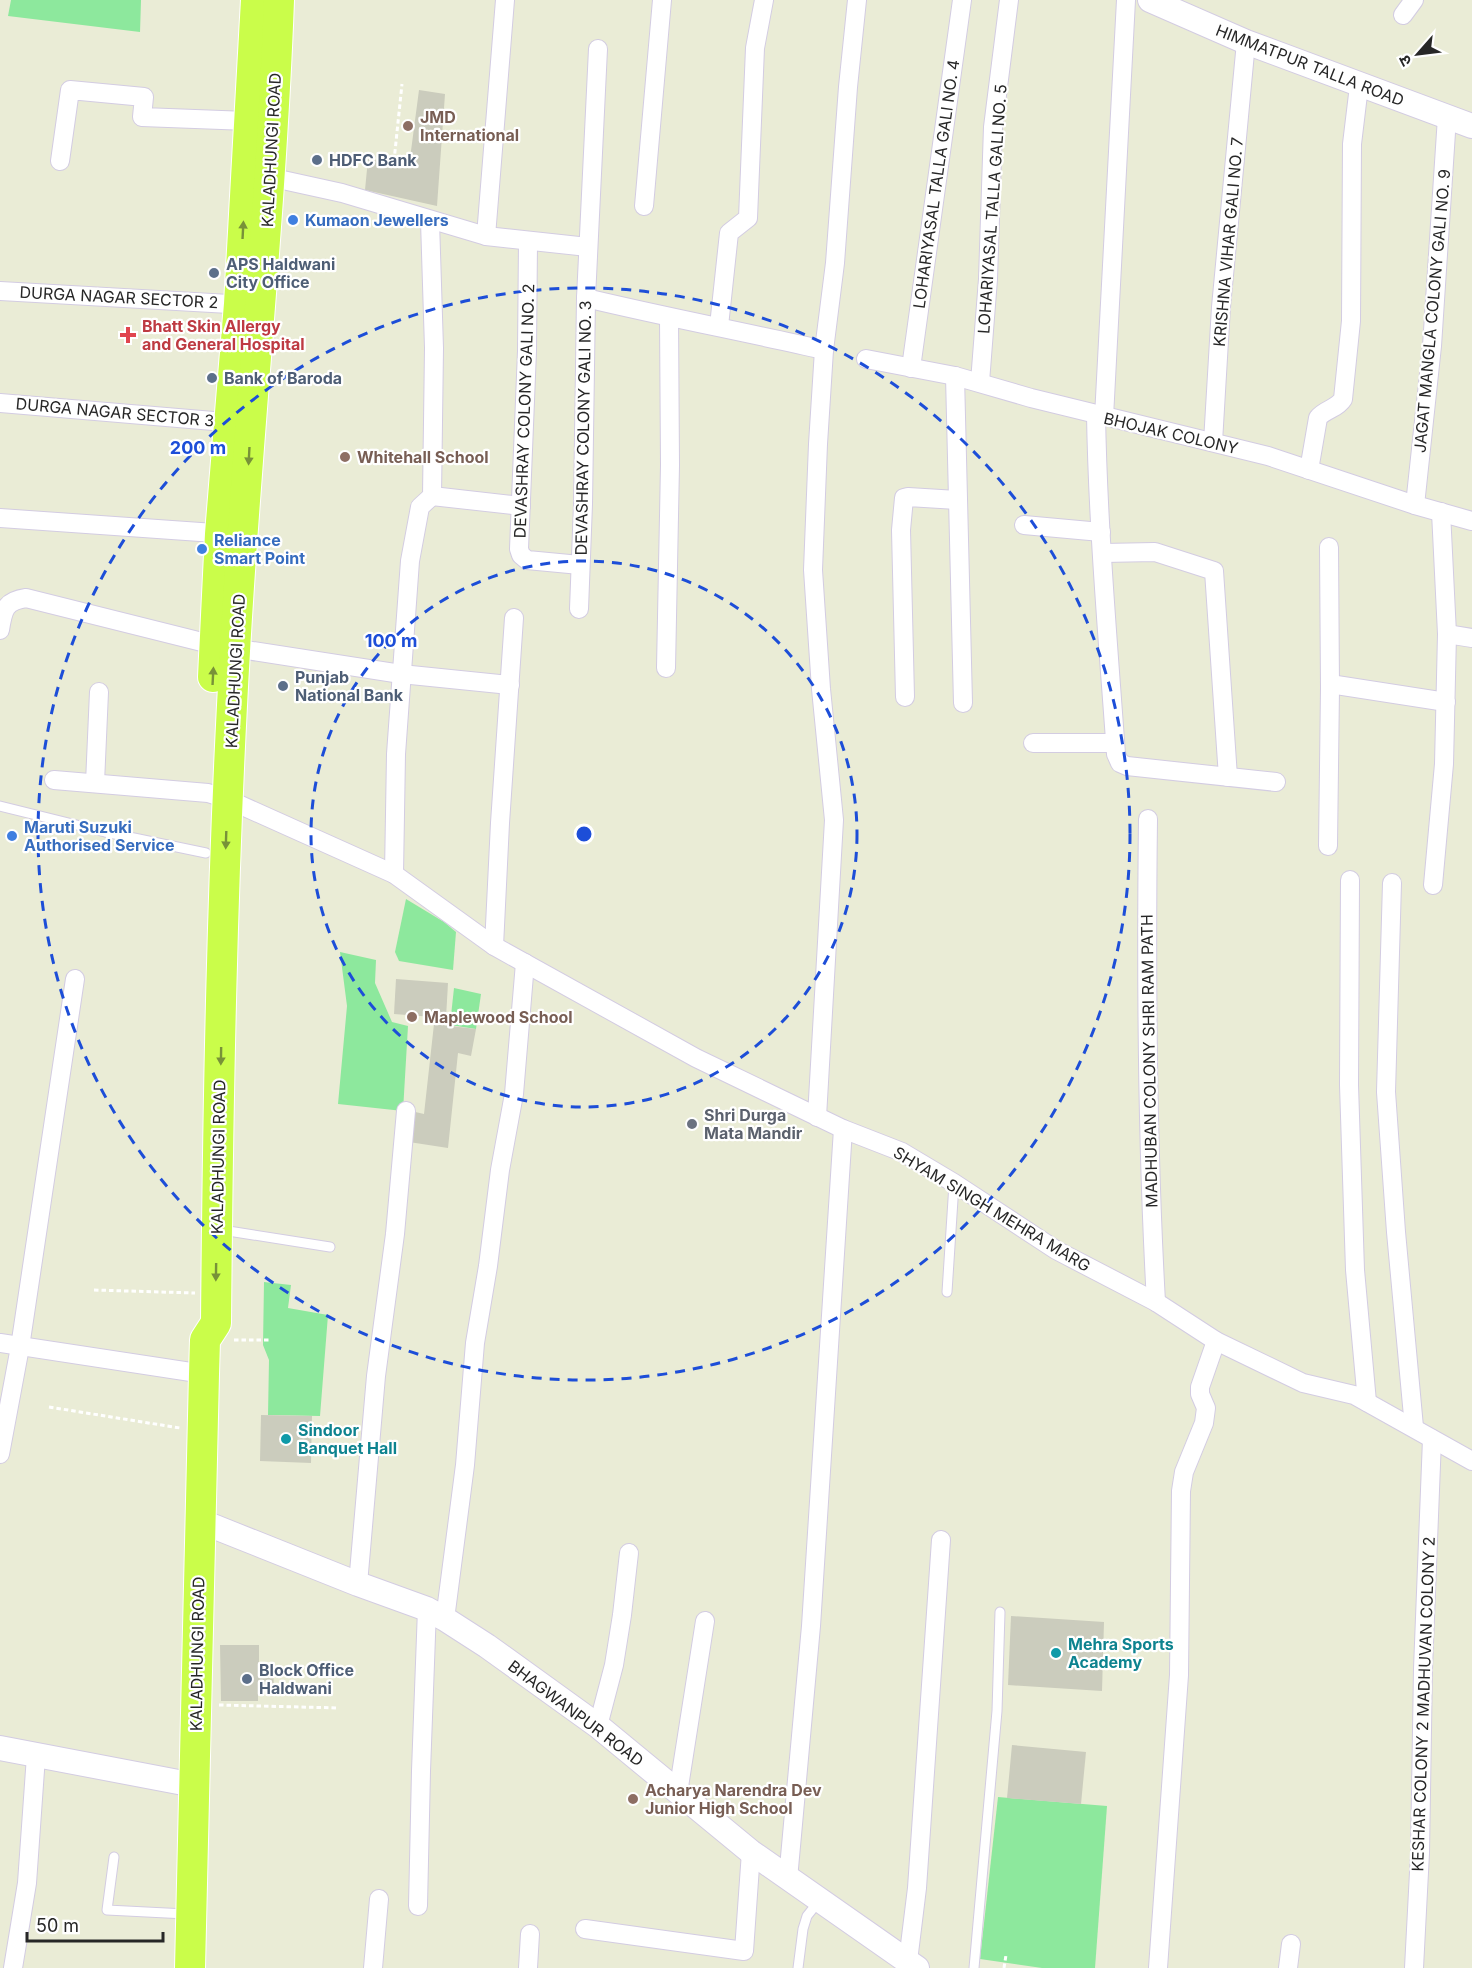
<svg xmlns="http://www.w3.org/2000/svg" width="1472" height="1968" font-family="Inter,'Noto Sans Devanagari',sans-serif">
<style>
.green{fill:#8de89d}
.building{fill:#cbccbd}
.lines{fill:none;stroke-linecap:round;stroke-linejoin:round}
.service-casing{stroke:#d3cce2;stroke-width:11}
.minor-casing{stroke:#d3cce2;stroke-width:20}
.tertiary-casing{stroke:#d3cce2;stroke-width:26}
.primary-casing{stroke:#fff;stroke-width:32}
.path{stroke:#fff;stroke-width:3;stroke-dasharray:4.5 3;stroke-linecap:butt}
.service{stroke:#fff;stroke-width:9}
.minor{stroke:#fff;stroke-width:18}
.tertiary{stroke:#fff;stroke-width:24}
.primary{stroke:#cafd4a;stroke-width:30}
.oneway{fill:#789238}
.ring{fill:none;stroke:#1d4ed8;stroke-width:3;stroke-dasharray:10 8}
.education-dot{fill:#8d6e63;stroke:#fff;stroke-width:2}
.service-dot{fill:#5c6f8a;stroke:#fff;stroke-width:2}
.shop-dot{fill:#3f7fe0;stroke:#fff;stroke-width:2}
.health-dot{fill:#e0444e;stroke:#fff;stroke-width:2}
.worship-dot{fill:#6b7280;stroke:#fff;stroke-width:2}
.culture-dot{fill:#0f9aa8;stroke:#fff;stroke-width:2}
.labels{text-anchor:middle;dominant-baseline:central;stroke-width:4.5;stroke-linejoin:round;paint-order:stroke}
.street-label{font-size:16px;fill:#272727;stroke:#fff}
.education-label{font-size:16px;font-weight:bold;fill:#785e54;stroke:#fff;text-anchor:start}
.service-label{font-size:16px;font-weight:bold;fill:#4e5e75;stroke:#fff;text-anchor:start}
.shop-label{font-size:16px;font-weight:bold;fill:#366cbe;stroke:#fff;text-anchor:start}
.health-label{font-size:16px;font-weight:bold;fill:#be3a42;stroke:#fff;text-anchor:start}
.worship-label{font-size:16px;font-weight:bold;fill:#5b616d;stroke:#fff;text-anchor:start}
.culture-label{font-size:16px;font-weight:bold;fill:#0d838f;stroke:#fff;text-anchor:start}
.centre{fill:#1d4ed8;stroke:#fff;stroke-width:3}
.ring-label{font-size:18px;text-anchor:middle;font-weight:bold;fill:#1d4ed8;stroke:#fff;stroke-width:4.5;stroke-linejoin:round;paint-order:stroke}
</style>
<rect width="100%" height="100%" fill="#eaecd6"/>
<!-- green -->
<g class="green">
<polygon points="11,0 141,0 140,32 8,16"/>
<polygon points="406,899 444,922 456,932 453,970 399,961 395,952"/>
<polygon points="340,952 376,960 375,983 392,1022 408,1026 403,1111 338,1104 347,1006"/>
<polygon points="454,988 481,994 476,1029 450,1025"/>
<polygon points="264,1282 291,1285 288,1308 328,1315 320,1416 268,1415 269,1360 263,1345"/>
<polygon points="998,1797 1107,1806 1095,1968 1042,1968 980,1959"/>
</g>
<!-- building -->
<g class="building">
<polygon points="419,90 445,94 437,206 365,190 368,159 409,166"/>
<polygon points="396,979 448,983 446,1018 394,1014"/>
<polygon points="434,1024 476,1029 471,1056 458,1053 448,1148 409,1142 411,1111 424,1114"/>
<polygon points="261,1415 312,1416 311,1463 260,1461"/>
<polygon points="1011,1616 1104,1622 1102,1691 1008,1685"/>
<polygon points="220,1645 259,1645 259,1667 273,1667 274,1690 258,1691 258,1701 221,1701"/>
<polygon points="1012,1745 1086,1752 1081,1804 1007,1798"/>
</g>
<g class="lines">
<!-- service casing -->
<g class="service-casing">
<g id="service">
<polyline points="0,806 105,832 206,853"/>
<polyline points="222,1230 330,1247"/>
<polyline points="947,1292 954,1184"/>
<polyline points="114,1857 107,1910 186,1914"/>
<polyline points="798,1968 803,1929 807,1916 819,1901"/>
<polyline points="974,1968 997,1711 1000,1612"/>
</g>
</g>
<!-- minor casing -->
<g class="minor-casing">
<g id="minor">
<polyline points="1403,15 1414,0"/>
<polyline points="60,161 70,90 144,97 142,117 248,121"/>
<polyline points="260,175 342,193 486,236 588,247"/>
<polyline points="644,206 662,0"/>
<polyline points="486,236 505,0"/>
<polyline points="528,242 527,351 519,549 521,555 527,560 580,565"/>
<polyline points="0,291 247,305"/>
<path d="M 586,298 C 665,317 745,332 824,350"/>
<polyline points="719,326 729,233 748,218 755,48 764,0"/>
<polyline points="866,359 955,376 1031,398 1268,456 1415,505 1472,521"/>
<polyline points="911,368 962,0"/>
<polyline points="955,376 963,703"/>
<polyline points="980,382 988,279 993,127 1009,0"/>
<polyline points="0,403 237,423"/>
<path d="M 1096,415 C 1098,528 1108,641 1116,754 L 1120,763 L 1127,766 L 1276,782"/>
<polyline points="1104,417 1126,0"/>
<polyline points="1213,442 1221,307 1246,42"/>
<path d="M 1309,470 L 1318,418 C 1325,409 1337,409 1343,399 L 1351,321 L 1352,144 L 1359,86"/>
<polyline points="432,496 521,506"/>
<polyline points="1415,505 1432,346 1447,117"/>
<polyline points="0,518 229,534"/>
<polyline points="1024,525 1101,532"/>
<polyline points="1103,553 1155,552 1214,571 1228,777"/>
<polyline points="579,609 583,504 586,298 598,49"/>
<path d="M 0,630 C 3,610 5,601 26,598 L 214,645 L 401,674 L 510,685"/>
<polyline points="1447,634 1472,638"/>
<polyline points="666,668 670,465 669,318"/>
<polyline points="1330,684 1446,702"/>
<polyline points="905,697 901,530 904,498 908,497 957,500"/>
<polyline points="1033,743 1115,743"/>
<polyline points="54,780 208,793 227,799 394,874 494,946 696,1058 843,1129 902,1152 954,1183 1056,1250 1156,1302 1216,1341 1303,1383 1354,1395 1472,1461"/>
<polyline points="95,783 99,692"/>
<path d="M 1148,819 C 1146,980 1147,1141 1156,1302"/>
<polyline points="1328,846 1330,688 1329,547"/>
<polyline points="394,874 396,754 410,561 420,507 432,496 434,348 430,221"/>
<polyline points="1350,880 1349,1085 1355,1270 1367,1402"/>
<polyline points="1392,883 1386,1092 1396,1232 1414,1427"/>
<polyline points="1433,885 1444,764 1447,634 1441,512"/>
<polyline points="494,946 500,823 514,618"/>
<polyline points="817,1117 834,820 821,689 813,570 818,444 824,350 835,263 848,87 857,0"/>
<polyline points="0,1343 204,1374"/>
<polyline points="0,1454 20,1347 75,979"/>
<polyline points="358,1584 376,1376 395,1234 406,1111"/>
<polyline points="445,1619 465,1465 475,1343 488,1266 500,1170 514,1094 525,963"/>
<polyline points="598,1726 614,1665 622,1615 629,1553"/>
<polyline points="678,1793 705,1621"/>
<polyline points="788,1879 811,1626 843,1129"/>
<polyline points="418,1906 421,1771 427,1609"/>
<polyline points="585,1929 744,1951 751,1852"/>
<polyline points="908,1961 917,1888 941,1540"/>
<polyline points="13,1968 27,1883 36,1756"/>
<polyline points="373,1968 379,1899"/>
<polyline points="528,1968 530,1934"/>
<polyline points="1158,1968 1179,1675 1181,1491 1184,1472 1204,1423 1206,1408 1200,1394 1200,1387 1216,1341"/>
<polyline points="1288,1968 1291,1944"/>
<polyline points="1414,1968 1420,1853 1423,1669 1432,1439"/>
</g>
</g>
<!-- tertiary casing -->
<g class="tertiary-casing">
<g id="tertiary">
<polyline points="1150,0 1246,42 1472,126"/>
<polyline points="200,1521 358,1584 427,1609 445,1619 487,1646 598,1726 751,1852 917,1968"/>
<polyline points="0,1748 194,1785"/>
</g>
</g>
<!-- primary casing -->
<g class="primary-casing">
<g id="primary">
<polyline points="213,677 220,534 239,304 256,0"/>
<path d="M 190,1968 L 204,1374 L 205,1340 L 216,1323 C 218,1099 222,874 235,651 C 247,434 271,217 279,0"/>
</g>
</g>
<!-- path -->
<g class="path">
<polyline points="394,161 402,84"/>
<polyline points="94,1290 195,1293"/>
<polyline points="234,1340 269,1340"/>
<polyline points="49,1407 180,1428"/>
<polyline points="219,1705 339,1708"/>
<polyline points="1004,1968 1006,1955"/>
</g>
<!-- service -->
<use href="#service" class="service"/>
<!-- minor -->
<use href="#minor" class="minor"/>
<!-- tertiary -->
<use href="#tertiary" class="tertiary"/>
<!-- primary -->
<use href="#primary" class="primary"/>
</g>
<!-- one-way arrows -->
<defs><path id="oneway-solid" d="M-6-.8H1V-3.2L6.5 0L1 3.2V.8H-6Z" transform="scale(1.5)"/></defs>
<g class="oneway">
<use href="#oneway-solid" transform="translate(243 230) rotate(-87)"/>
<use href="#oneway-solid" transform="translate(249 456) rotate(93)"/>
<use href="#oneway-solid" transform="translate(213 676) rotate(-87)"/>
<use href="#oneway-solid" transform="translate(226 840) rotate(92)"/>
<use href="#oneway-solid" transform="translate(221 1056) rotate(91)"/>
<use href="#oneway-solid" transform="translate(216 1272) rotate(91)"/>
</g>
<!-- distance rings -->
<g class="ring">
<circle cx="584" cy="834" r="273"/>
<circle cx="584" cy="834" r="546"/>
</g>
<!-- markers -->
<g class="education-dot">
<circle cx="408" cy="126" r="6"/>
<circle cx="345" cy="457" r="6"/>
<circle cx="412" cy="1017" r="6"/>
<circle cx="633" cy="1799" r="6"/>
</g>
<g class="service-dot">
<circle cx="317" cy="160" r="6"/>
<circle cx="214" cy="273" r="6"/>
<circle cx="212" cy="378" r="6"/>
<circle cx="283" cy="686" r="6"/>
<circle cx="247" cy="1679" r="6"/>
</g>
<g class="shop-dot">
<circle cx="293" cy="220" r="6"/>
<circle cx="202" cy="549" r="6"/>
<circle cx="12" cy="836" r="6"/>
</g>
<path class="health-dot" d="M125 326h6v6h6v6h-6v6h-6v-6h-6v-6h6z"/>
<circle class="worship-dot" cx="692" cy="1124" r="6"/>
<g class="culture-dot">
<circle cx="286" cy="1439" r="6"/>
<circle cx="1056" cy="1653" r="6"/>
</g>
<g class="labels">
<!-- street labels -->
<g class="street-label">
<text transform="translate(1310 65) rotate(21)">HIMMATPUR TALLA ROAD</text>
<text transform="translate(271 150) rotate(-87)">KALADHUNGI ROAD</text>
<text transform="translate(936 184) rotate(-82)">LOHARIYASAL TALLA GALI NO. 4</text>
<text transform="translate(992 209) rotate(-86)">LOHARIYASAL TALLA GALI NO. 5</text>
<text transform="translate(1228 242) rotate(-85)">KRISHNA VIHAR GALI NO. 7</text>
<text transform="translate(119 297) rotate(3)">DURGA NAGAR SECTOR 2</text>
<text transform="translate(1432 311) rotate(-85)">JAGAT MANGLA COLONY GALI NO. 9</text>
<text transform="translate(524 411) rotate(-88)">DEVASHRAY COLONY GALI NO. 2</text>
<text transform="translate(115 412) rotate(5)">DURGA NAGAR SECTOR 3</text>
<text transform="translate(583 428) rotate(-89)">DEVASHRAY COLONY GALI NO. 3</text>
<text transform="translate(1171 433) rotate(13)">BHOJAK COLONY</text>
<text transform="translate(235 671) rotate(-87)">KALADHUNGI ROAD</text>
<text transform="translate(1149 1061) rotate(-91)">MADHUBAN COLONY SHRI RAM PATH</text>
<text transform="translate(218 1157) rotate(-89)">KALADHUNGI ROAD</text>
<text transform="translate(992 1209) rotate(31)">SHYAM SINGH MEHRA MARG</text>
<text transform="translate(197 1654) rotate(-89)">KALADHUNGI ROAD</text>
<text transform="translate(1423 1704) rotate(-88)">KESHAR COLONY 2 MADHUVAN COLONY 2</text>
<text transform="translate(576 1713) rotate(37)">BHAGWANPUR ROAD</text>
</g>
<!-- education labels -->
<g class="education-label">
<text x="420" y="117">JMD<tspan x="420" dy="18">International</tspan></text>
<text x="357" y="457">Whitehall School</text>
<text x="424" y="1017">Maplewood School</text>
<text x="645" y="1790">Acharya Narendra Dev<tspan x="645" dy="18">Junior High School</tspan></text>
</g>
<!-- service labels -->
<g class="service-label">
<text x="329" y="160">HDFC Bank</text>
<text x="226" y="264">APS Haldwani<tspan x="226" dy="18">City Office</tspan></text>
<text x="224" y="378">Bank of Baroda</text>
<text x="295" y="677">Punjab<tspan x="295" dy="18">National Bank</tspan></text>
<text x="259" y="1670">Block Office<tspan x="259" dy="18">Haldwani</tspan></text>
</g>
<!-- shop labels -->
<g class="shop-label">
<text x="305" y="220">Kumaon Jewellers</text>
<text x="214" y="540">Reliance<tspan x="214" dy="18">Smart Point</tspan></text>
<text x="24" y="827">Maruti Suzuki<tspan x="24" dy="18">Authorised Service</tspan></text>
</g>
<!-- health labels -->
<g class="health-label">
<text x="142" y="326">Bhatt Skin Allergy<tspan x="142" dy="18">and General Hospital</tspan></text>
</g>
<!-- worship labels -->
<g class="worship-label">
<text x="704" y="1115">Shri Durga<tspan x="704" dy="18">Mata Mandir</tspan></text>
</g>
<!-- culture labels -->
<g class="culture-label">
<text x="298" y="1430">Sindoor<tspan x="298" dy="18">Banquet Hall</tspan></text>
<text x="1068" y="1644">Mehra Sports<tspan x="1068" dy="18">Academy</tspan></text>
</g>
</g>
<circle cx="584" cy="834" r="9" class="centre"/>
<g class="ring-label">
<text x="198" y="454">200 m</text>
<text x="391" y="647">100 m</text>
</g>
<!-- north arrow -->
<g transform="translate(1418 54) rotate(242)" stroke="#ffffff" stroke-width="4.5" paint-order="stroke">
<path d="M0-4.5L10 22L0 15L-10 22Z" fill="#272727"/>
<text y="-9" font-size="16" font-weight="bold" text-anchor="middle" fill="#272727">उ</text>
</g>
<!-- scale -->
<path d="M27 1932v9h136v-9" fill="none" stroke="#272727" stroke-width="3"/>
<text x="36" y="1932" font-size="18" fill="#272727" stroke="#ffffff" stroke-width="4.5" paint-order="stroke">50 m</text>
</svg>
